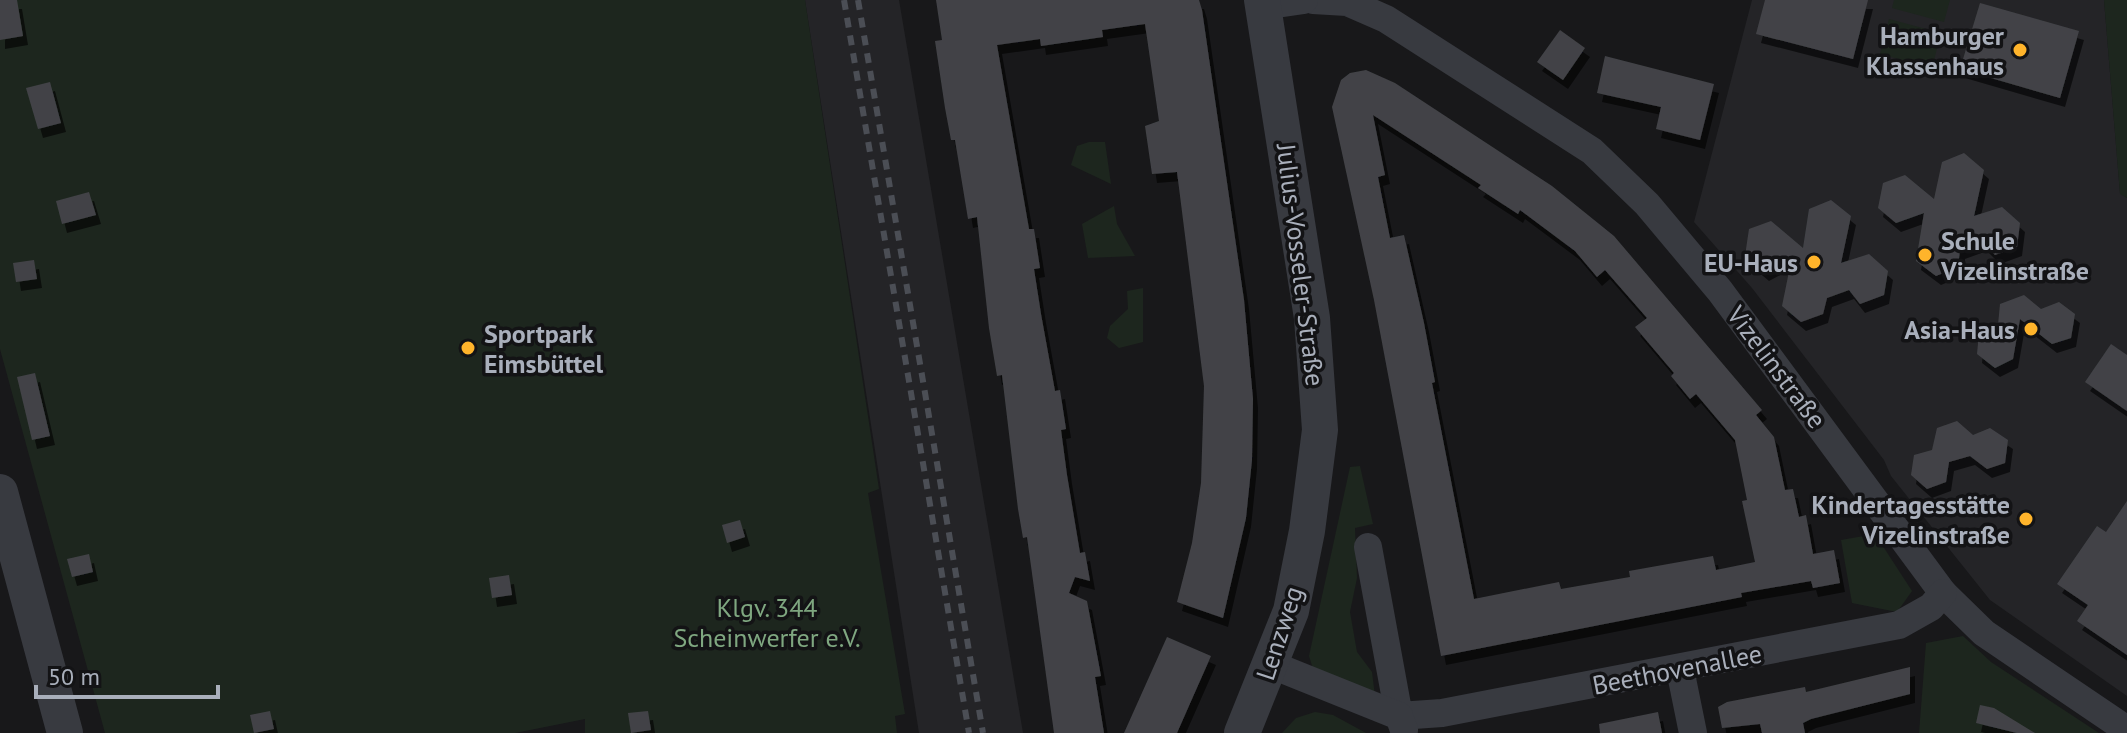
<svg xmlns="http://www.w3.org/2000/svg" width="2127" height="733" font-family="'PT Sans',sans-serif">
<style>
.built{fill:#242427}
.green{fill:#1d261e}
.building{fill:#424347;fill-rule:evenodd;filter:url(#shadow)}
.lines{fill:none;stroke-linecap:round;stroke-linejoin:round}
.minor{stroke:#383a40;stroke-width:28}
.tertiary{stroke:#383a40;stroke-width:36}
.rail{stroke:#4b4e55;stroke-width:6;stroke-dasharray:10 8;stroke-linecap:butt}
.poi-dot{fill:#ffb42b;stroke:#131315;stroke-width:3}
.labels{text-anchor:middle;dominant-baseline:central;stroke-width:7;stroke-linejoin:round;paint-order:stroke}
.poi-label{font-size:26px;font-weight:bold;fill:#a9afbb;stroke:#131315;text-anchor:end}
.street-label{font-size:26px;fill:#a9afbb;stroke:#131315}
.park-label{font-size:26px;fill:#7fa780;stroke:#131315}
</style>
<defs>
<filter id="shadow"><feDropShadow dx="5" dy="9" stdDeviation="0" flood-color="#0009"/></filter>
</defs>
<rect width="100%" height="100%" fill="#18181a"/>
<!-- built -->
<g class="built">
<polygon points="805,0 899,0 1023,733 919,733"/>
<polygon points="1752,0 2104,0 2120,193 2127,198 2127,696 1990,600 1891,476 1884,460 1752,288 1694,222"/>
</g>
<!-- green -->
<g class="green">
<polygon points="0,0 805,0 879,489 868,493 905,714 895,716 897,733 585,733 585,719 515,733 105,733 0,349"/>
<polygon points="1894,0 1950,0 1944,22 1892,8"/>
<polygon points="2104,0 2127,0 2127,198 2120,194"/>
<polygon points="1889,19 1941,33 1932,68 1880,54"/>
<polygon points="1089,142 1105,142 1111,184 1071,165 1077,146"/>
<polygon points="1114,206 1117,224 1135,256 1088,258 1082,224"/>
<polygon points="1143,288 1143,342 1119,348 1107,338 1110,326 1128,309 1127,291"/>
<polygon points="1360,466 1373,524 1355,528 1357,578 1350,612 1357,652 1372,672 1375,696 1314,672 1309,656 1350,467"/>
<polygon points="1875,534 1912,591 1897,612 1852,603 1841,540"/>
<polygon points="1963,636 1991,662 2099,733 1919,733 1926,643"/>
<polygon points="1315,712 1333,715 1366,733 1282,733 1296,718"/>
</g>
<!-- building -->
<g class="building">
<polygon points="0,0 17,0 23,36 0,40"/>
<polygon points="936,0 1199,0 1202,10 1244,300 1253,399 1252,460 1246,518 1223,618 1177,602 1192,543 1201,483 1204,386 1177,172 1152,174 1145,126 1159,121 1145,24 1102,30 1103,37 1041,46 1040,39 997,45 1029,229 1034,229 1040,268 1034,269 1041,314 1055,391 1060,390 1066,429 1061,430 1067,475 1080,553 1085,552 1090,581 1075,577 1069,593 1087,601 1101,676 1095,677 1104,733 1054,733 1027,537 1023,538 1018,509 1002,375 997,376 989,328 977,217 968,219 955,140 951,140 945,108 935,41 942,40"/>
<polygon points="1765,0 1868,0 1853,59 1756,34"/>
<polygon points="1980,3 2079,31 2060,98 1960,69"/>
<polygon points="1560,30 1585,48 1563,80 1537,62"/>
<polygon points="1605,56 1714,84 1700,140 1656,129 1661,107 1597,93"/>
<path d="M 1366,70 L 1395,83 L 1552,186 L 1614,236 L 1762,410 L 1756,415 L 1774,437 L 1785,490 L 1793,489 L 1799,517 L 1806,515 L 1813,554 L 1834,550 L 1840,583 L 1813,588 L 1811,581 L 1741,593 L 1742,597 L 1441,656 L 1374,300 L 1332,107 L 1341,80 L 1350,73 ZM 1373,115 L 1481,185 L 1478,188 L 1518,214 L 1520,210 L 1575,251 L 1597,277 L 1605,270 L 1647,318 L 1635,327 L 1674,373 L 1671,376 L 1690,399 L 1696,394 L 1735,440 L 1747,500 L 1742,501 L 1755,562 L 1716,570 L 1713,556 L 1629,571 L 1630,577 L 1624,578 L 1561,589 L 1559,582 L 1474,599 L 1432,383 L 1435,382 L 1424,323 L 1404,235 L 1390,238 L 1378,177 L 1385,175 Z"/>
<polygon points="50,82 61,123 38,129 26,88"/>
<polygon points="1964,153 1984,170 1974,216 2002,207 2020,223 2017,247 1995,255 1982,242 1960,250 1958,267 1936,276 1916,261 1924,213 1896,223 1878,208 1883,183 1905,175 1934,199 1942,162"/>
<polygon points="89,192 96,215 62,224 56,201"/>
<polygon points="1831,200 1851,216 1841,263 1869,254 1888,271 1884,295 1860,304 1849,290 1827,298 1823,314 1801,322 1782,306 1792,257 1764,272 1745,256 1749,229 1771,221 1803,248 1809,209"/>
<polygon points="34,260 37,279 16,282 13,263"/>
<polygon points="2024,295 2041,309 2059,302 2075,314 2071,338 2052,344 2020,319 2013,359 1995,368 1977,354 1979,333 1998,325 2000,304"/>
<polygon points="2111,344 2127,355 2127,411 2085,382"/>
<polygon points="35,373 50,436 32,440 17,377"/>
<polygon points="1957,421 1973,435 1990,428 2008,440 2005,463 1987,469 1970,456 1949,462 1946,482 1927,489 1911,475 1914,455 1932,450 1937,428"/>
<polygon points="2127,501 2127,655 2077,621 2088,605 2057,584 2097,526 2106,532"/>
<polygon points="740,520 745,537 727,543 722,525"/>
<polygon points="89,554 93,572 72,577 67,559"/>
<polygon points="509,575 512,595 492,598 489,578"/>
<polygon points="1167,637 1211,656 1188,708 1177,733 1124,733"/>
<polygon points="1910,667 1910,694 1811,719 1803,723 1805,733 1762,733 1760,724 1722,728 1718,707 1727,702 1805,687 1806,692"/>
<polygon points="1980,705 1994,708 2035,733 2017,733 1976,723"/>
<polygon points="270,711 274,729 254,733 250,715"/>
<polygon points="648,711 651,730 631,733 628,713"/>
<polygon points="1658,712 1662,733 1600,733 1599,724"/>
</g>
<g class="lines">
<!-- minor -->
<g class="minor">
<polyline points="1313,0 1347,2 1386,19 1592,151 1647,204 1720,291 1943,593 1984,633 2127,730"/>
<polyline points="1263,6 1304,0"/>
<polyline points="1368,547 1399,716 1442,713 1899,625 1931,607 1943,593"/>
<polyline points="1272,665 1399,716 1404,730"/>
<polyline points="1680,669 1693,733"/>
</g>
<!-- tertiary -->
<g class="tertiary">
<polyline points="0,492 65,733"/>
<polyline points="1242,733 1291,611 1307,531 1320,430 1312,318 1262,0"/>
</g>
<!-- rail -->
<g class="rail">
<polyline points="844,0 969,733"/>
<polyline points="858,0 983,733"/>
</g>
</g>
<!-- markers -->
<g class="poi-dot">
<circle cx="2020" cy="50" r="8"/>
<circle cx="1925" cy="255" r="8"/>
<circle cx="1814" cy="262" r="8"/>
<circle cx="2031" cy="329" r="8"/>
<circle cx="468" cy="348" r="8"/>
<circle cx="2026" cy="519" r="8"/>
</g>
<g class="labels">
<!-- poi labels -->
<g class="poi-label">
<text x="2004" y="35">Hamburger<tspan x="2004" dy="30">Klassenhaus</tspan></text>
<text x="1941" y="240" text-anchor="start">Schule<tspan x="1941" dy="30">Vizelinstraße</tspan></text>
<text x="1798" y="262">EU-Haus</text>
<text x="2015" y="329">Asia-Haus</text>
<text x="484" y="333" text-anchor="start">Sportpark<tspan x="484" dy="30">Eimsbüttel</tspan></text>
<text x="2010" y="504">Kindertagesstätte<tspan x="2010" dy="30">Vizelinstraße</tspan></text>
</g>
<!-- street labels -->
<g class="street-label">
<text transform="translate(1301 265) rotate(83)">Julius-Vosseler-Straße</text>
<text transform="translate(1777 367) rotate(53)">Vizelinstraße</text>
<text transform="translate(1279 633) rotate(-72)">Lenzweg</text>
<text transform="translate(1677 669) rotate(-11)">Beethovenallee</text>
</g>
<!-- park labels -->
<g class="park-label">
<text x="767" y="607">Klgv. 344<tspan x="767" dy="30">Scheinwerfer e.V.</tspan></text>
</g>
</g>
<!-- scale -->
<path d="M36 685v12h182v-12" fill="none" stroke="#a9afbb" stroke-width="4"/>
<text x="48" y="685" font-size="24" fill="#a9afbb" stroke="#131315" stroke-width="6" paint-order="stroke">50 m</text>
</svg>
